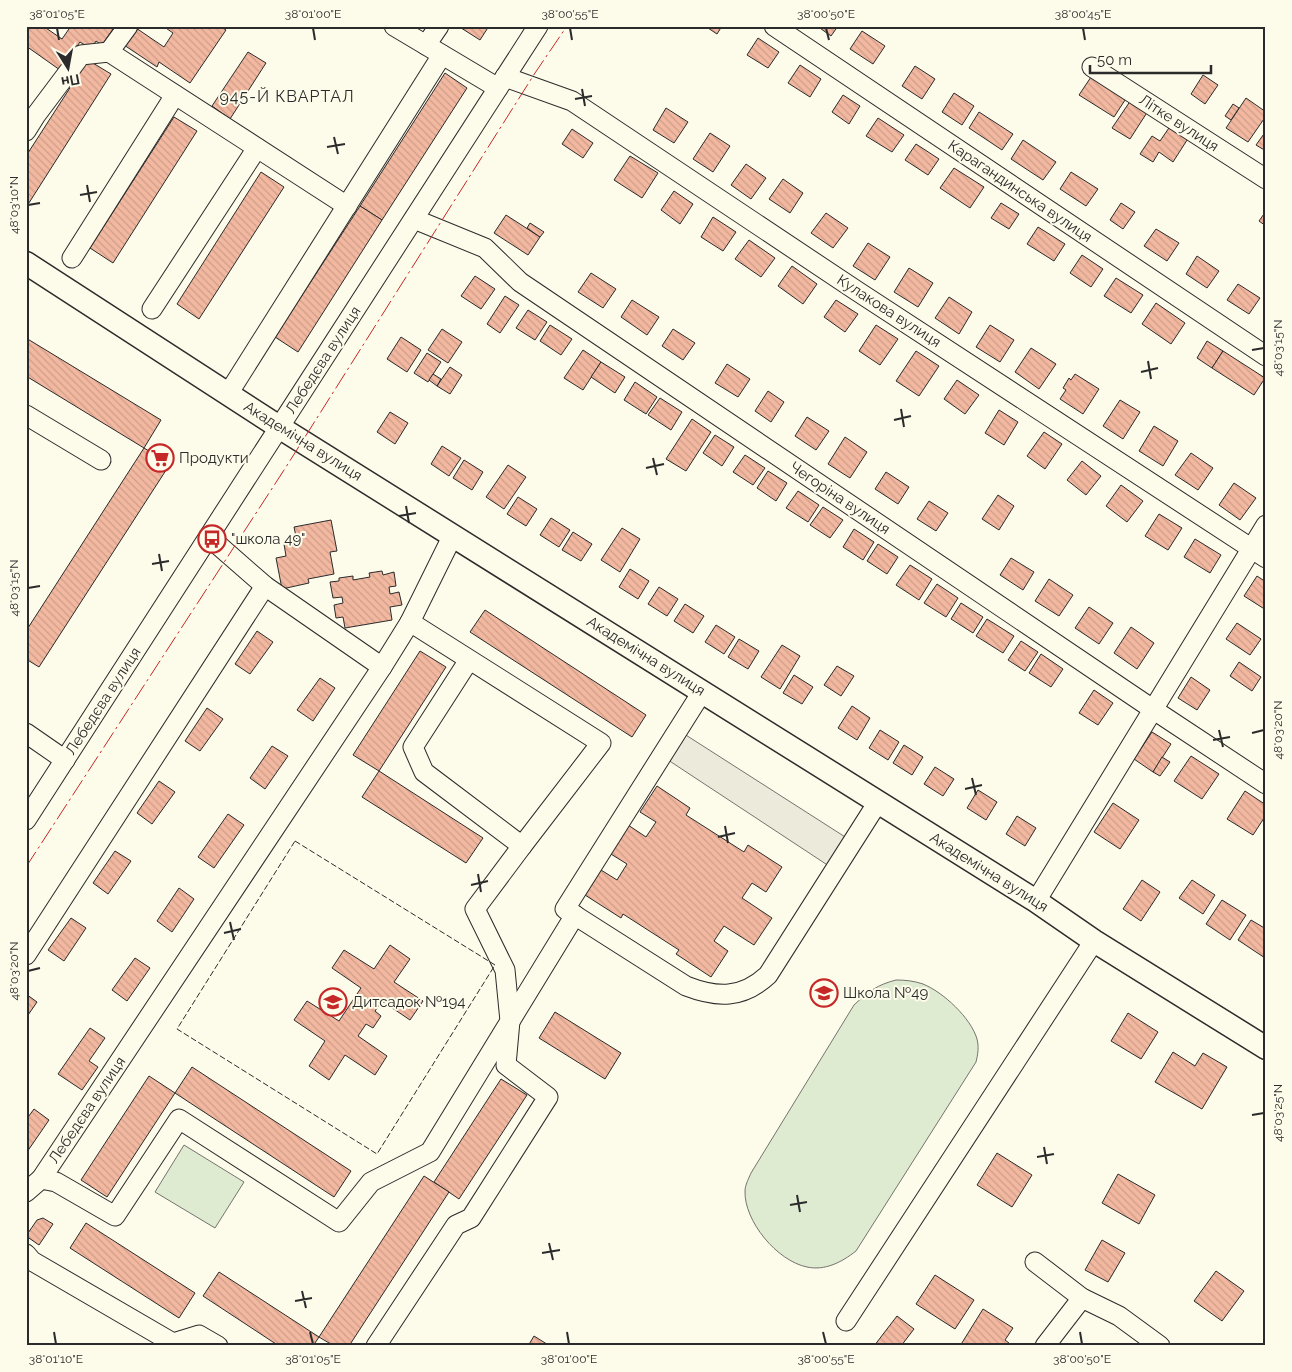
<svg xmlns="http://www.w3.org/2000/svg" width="1292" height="1372" font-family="Raleway,sans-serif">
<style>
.green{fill:#deebd1;stroke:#74746e}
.parking{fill:#eceadb;stroke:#74746e}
.building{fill:url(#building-back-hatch);stroke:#2b2b2b}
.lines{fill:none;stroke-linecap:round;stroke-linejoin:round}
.minor-casing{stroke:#2b2b2b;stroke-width:21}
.major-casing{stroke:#2b2b2b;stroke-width:25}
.minor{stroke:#fdfbea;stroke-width:19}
.major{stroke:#fdfbea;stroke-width:22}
.fence{stroke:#2b2b2b;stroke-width:1;stroke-dasharray:6 2.5;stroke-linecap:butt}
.power{stroke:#c62828;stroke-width:1;stroke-dasharray:18 4 2.5 4;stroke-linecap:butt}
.ticks{fill:none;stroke:#2b2b2b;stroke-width:2}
.labels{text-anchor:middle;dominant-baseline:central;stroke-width:4;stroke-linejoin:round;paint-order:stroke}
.street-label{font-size:15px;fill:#2b2b2b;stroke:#fdfbea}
.poi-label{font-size:15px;fill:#2b2b2b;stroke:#fdfbea;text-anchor:start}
.neighbourhood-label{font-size:16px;letter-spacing:1px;fill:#2b2b2b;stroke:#fdfbea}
.neatline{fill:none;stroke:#2b2b2b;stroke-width:2}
.ticks-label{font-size:12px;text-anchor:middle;fill:#2b2b2b}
</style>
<defs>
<pattern id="building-back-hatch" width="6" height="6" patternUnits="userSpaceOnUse" patternTransform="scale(1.25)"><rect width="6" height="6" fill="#f2b8a0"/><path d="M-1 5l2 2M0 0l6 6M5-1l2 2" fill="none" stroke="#d09e8a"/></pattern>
</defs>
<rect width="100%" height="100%" fill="#fdfbea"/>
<!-- green -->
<g class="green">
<path d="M 896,980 C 906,980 914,981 923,984 C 943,992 971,1018 977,1039 C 979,1047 978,1054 976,1062 L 856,1251 C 842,1262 825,1271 807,1267 C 777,1261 744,1221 745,1191 C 745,1185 749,1178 751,1173 L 854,1005 C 869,991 877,985 896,980 Z"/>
<polygon points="184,1145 244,1182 215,1228 155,1192"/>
</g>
<!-- parking -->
<polygon class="parking" points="678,730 853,842 835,870 662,756"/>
<!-- building -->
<g class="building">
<polygon points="26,26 43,26 62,39 71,26 115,26 102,45 96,41 91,49 80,42 60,70 26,46"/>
<polygon points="163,26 220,26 226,30 190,83 159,62 157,67 124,45 136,28 164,47 173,33"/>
<polygon points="458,26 489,26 480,40"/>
<polygon points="705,26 722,26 717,34"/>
<polygon points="817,26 838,26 831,36"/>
<polygon points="862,31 885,46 873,64 850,49"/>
<polygon points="758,38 779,52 768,68 747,55"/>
<polygon points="248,52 266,63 230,119 212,106"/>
<polygon points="88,60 111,74 27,206 26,156"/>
<polygon points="800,65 821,79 810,97 788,83"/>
<polygon points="915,66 935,79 922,99 902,86"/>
<polygon points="445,73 467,88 382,220 360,206"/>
<polygon points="1093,74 1127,97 1114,117 1079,95"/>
<polygon points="1203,75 1218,85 1205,104 1191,94"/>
<polygon points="954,93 974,106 962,125 942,112"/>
<polygon points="843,95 860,106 849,124 832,112"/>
<polygon points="1246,98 1266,112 1266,116 1248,142 1226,128"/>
<polygon points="1131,100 1148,111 1130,139 1112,128"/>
<polygon points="1233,104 1239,108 1231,120 1225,116"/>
<polygon points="666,108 688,122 674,143 653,130"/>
<polygon points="979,112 1013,134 1002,150 969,128"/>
<polygon points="174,117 197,131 113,263 90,248"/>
<polygon points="878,118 904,135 892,152 866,136"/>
<polygon points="1171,125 1189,137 1173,162 1159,152 1153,162 1140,154 1152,136 1160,141"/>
<polygon points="572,129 593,143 583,158 562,144"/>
<polygon points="1266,131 1266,151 1256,145"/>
<polygon points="710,133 730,146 713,172 693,159"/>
<polygon points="1023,140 1056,162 1043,180 1011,159"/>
<polygon points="916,144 939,159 928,175 905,160"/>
<polygon points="630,156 658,173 642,198 614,180"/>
<polygon points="746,164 766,178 751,199 731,185"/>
<polygon points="954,168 984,187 970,208 940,188"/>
<polygon points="261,172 284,187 199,319 177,304"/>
<polygon points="1071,172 1098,189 1086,206 1060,189"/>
<polygon points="783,179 803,193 790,213 769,199"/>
<polygon points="674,191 693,204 680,224 661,210"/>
<polygon points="1001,203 1019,214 1009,229 991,218"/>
<polygon points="1121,203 1135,212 1123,229 1110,220"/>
<polygon points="360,206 382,220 298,352 275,337"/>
<polygon points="1266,211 1266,226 1259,221"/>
<polygon points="826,213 848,228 833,248 811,233"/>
<polygon points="506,215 540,237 528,255 494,233"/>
<polygon points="713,217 736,232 723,251 701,237"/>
<polygon points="530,223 544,232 540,237 527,228"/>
<polygon points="1038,227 1065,244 1054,261 1027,244"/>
<polygon points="1156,229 1179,243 1167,261 1144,246"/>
<polygon points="749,240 775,258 761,277 735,259"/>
<polygon points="868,243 890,257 875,280 853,266"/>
<polygon points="1082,255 1103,269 1091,287 1070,273"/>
<polygon points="1197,256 1219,271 1207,288 1186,274"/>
<polygon points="792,266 817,284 803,304 778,286"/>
<polygon points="909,268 933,283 918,307 894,292"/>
<polygon points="591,273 616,289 603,308 578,292"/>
<polygon points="475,276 495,289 481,309 461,296"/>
<polygon points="1116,278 1143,295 1131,313 1104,296"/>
<polygon points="1238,284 1260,298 1249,314 1227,300"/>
<polygon points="505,296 519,305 500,333 487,324"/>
<polygon points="949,297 972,312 959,334 935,318"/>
<polygon points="632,300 659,317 647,335 621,317"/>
<polygon points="836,300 858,314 845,332 824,317"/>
<polygon points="1156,303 1185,323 1171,344 1142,324"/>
<polygon points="528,310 547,322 535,340 516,328"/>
<polygon points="550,325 572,339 561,355 540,341"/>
<polygon points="876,325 898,339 880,365 859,351"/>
<polygon points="990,325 1014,340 1000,362 976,347"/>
<polygon points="442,329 462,342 448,363 428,350"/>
<polygon points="673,329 695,343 683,360 662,346"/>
<polygon points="401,337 421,350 407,372 387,359"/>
<polygon points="26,338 161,420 144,448 26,376"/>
<polygon points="1207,341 1223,351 1212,368 1197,358"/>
<polygon points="1031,348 1056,364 1039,389 1015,372"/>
<polygon points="583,350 601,362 583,390 564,378"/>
<polygon points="916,351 939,366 919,396 896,381"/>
<polygon points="1223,351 1265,378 1254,395 1212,368"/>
<polygon points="427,353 441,362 428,382 414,373"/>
<polygon points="601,362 625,377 615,393 591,377"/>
<polygon points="727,364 750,379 738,397 715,383"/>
<polygon points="450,367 462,375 450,394 437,386"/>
<polygon points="433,374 441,379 437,386 429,380"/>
<polygon points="1075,374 1099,389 1083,414 1060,399 1066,390 1063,388 1069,378 1071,380"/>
<polygon points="957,380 979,395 965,414 944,399"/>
<polygon points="635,382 657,397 646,414 624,400"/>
<polygon points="768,391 784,402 771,422 755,411"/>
<polygon points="660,398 682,412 671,430 648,415"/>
<polygon points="1120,400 1140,412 1123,439 1103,426"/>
<polygon points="999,410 1018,422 1004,445 985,433"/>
<polygon points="390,412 408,423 395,444 377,432"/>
<polygon points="807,417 829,431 816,450 795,436"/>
<polygon points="692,419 711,432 686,471 666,459"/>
<polygon points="1154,426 1178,441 1163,466 1139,451"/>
<polygon points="1044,432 1062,444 1045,469 1027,456"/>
<polygon points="715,435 734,447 722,466 703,453"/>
<polygon points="845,437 867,452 850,478 828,464"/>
<polygon points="442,446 461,458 449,476 431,464"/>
<polygon points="144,448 170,464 39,667 26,659 26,631"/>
<polygon points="1191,453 1213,468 1198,490 1175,475"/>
<polygon points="745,455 765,468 753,485 733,472"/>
<polygon points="464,460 483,472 472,490 453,478"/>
<polygon points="1082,461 1101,476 1086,495 1067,480"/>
<polygon points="508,465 526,477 504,509 486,497"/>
<polygon points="768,471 787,483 776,501 757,488"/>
<polygon points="886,472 909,487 898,504 875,489"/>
<polygon points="1234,483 1256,498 1240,520 1219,505"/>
<polygon points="1121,485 1143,501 1127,522 1106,506"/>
<polygon points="798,491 819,505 808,522 786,508"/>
<polygon points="998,495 1014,506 999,530 982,519"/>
<polygon points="518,497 537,509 526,526 507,514"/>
<polygon points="929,501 948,513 936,531 917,519"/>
<polygon points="823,507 843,520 830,538 810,525"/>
<polygon points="1159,514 1182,528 1168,550 1145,536"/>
<polygon points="551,518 570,530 559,547 540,535"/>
<polygon points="331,520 337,551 330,552 334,574 308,579 309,583 282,589 276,558 286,556 284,544 297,541 294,527"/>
<polygon points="622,528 640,539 620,572 601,560"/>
<polygon points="854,529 874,542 863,560 843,547"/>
<polygon points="573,532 592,544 581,561 562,550"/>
<polygon points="1195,539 1221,555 1210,573 1184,557"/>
<polygon points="878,544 898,557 887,574 867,561"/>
<polygon points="1011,558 1034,572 1023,590 1000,575"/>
<polygon points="910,565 932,579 919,600 896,585"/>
<polygon points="630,569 649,581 638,599 619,587"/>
<polygon points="382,571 383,575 394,572 396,586 389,587 390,594 399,592 402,605 390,607 392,620 345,628 343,617 336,618 334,605 343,603 342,597 333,598 330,582 339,581 339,578 353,576 353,580 370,577 369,573"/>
<polygon points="1257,576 1266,582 1266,610 1244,596"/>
<polygon points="1049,579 1073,595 1059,616 1035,601"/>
<polygon points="937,584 958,598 946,617 924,603"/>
<polygon points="659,587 678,599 667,616 648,604"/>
<polygon points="961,603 983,617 973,633 951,619"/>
<polygon points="685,604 704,616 693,633 674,621"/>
<polygon points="1089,607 1113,623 1099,644 1075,628"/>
<polygon points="485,610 646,715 632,737 470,632"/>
<polygon points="987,619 1014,636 1003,653 976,636"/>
<polygon points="1237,623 1261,639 1250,655 1226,639"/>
<polygon points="716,625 735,637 724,654 705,642"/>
<polygon points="1131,627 1154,643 1137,669 1114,653"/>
<polygon points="257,631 273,642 250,674 235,664"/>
<polygon points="739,639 759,651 748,669 728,657"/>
<polygon points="1021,641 1038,652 1025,671 1008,660"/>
<polygon points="782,645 800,656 780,689 761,677"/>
<polygon points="420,651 446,667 379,771 353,755"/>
<polygon points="1041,654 1063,669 1051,687 1029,673"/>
<polygon points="1239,662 1261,677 1252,691 1230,676"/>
<polygon points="837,666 854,676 841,696 824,685"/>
<polygon points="794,675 813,687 802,704 783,693"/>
<polygon points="1191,677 1210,690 1197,710 1178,698"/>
<polygon points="320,678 335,688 313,721 297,710"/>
<polygon points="1094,690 1113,703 1098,725 1079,713"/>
<polygon points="852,706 870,718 857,740 838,728"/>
<polygon points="207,708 223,719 200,751 185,741"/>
<polygon points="880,730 899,742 888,760 869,748"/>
<polygon points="1152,732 1171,744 1153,772 1134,759"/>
<polygon points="904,745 923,757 912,775 893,763"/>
<polygon points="272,746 288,756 265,789 250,778"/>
<polygon points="1191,756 1219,774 1202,799 1174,781"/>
<polygon points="1162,757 1170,762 1160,776 1153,772"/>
<polygon points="935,767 954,779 943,796 924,784"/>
<polygon points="379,771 483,838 466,863 362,797"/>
<polygon points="159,781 175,792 152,824 137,813"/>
<polygon points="657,786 690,808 686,815 744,852 748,845 782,867 766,892 752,883 742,898 772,918 754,945 724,926 714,941 728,951 711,977 676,954 679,950 623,914 621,918 585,895 601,870 617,880 627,864 606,851 625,823 646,837 656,822 640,812"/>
<polygon points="978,790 997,802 986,820 967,808"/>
<polygon points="1245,791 1266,805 1266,815 1253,835 1227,819"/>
<polygon points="1113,803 1139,820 1120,849 1094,832"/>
<polygon points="228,814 244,825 214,868 198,857"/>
<polygon points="1017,816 1036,828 1025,846 1006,834"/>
<polygon points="115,851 131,861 108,894 93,883"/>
<polygon points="1142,880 1160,892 1141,921 1123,909"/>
<polygon points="1192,880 1215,895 1203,914 1179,898"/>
<polygon points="179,888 194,899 172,932 157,921"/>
<polygon points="1222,900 1246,915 1230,940 1206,924"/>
<polygon points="71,918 86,928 64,961 48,950"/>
<polygon points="1251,920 1266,929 1265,958 1238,940"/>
<polygon points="390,945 410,959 394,982 423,1001 410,1020 382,1001 375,1011 381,1016 373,1028 366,1024 358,1036 387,1056 375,1075 345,1055 329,1080 309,1066 325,1041 294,1020 307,1001 339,1021 361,988 332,968 344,950 374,969"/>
<polygon points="135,958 150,968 127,1001 112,990"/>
<polygon points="26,994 37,1002 26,1018"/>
<polygon points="555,1012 621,1053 605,1079 539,1038"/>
<polygon points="1128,1013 1158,1032 1141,1059 1111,1041"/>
<polygon points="90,1028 105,1038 89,1061 98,1067 82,1090 58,1074"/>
<polygon points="1173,1052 1195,1066 1203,1053 1227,1067 1202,1109 1155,1082"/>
<polygon points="192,1067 351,1171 334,1197 175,1093"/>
<polygon points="149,1076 175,1093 107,1197 81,1180"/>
<polygon points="501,1079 527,1095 459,1199 434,1182"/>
<polygon points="34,1109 49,1120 27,1152 26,1120"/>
<polygon points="997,1153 1032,1175 1012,1207 977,1185"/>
<polygon points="1118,1174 1155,1195 1139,1224 1102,1203"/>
<polygon points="424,1176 449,1192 349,1346 334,1346 319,1337"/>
<polygon points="43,1218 53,1224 39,1245 26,1236 37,1220"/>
<polygon points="86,1223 195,1293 179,1318 70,1248"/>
<polygon points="1102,1240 1125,1253 1108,1282 1085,1270"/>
<polygon points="1216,1271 1244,1291 1222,1321 1194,1301"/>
<polygon points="219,1272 319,1337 313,1346 279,1346 203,1296"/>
<polygon points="935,1275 974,1300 955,1329 916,1304"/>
<polygon points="983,1309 1013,1328 1005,1340 1009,1343 1007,1346 960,1346"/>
<polygon points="897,1316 914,1329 901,1346 874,1346"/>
<polygon points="534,1336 550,1346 528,1346"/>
</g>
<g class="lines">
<!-- minor casing -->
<g class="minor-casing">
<g id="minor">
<polyline points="394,26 498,88"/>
<polyline points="774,26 1266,356"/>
<polyline points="426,45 439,26"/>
<polyline points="109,52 128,26"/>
<polyline points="1092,67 1266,179"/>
<polyline points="505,77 572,101 857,291 1266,558"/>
<polyline points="26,131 36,115 81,55 109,52 347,206"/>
<polyline points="414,219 485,248 520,282 1154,710 1266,784"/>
<polyline points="72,258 175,95"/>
<polyline points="152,309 257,148"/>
<polyline points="228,394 442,55"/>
<polyline points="26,415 101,460"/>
<polyline points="453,535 410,622 601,743 522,846 424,772 413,747 469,660"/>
<polyline points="209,537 265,586 382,667 410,622"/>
<path d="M 702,692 L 565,909 L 686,986 C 717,998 742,999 768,975 L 878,802"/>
<polyline points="26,733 65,760"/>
<polyline points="26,820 538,26"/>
<polyline points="1036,901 1266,525"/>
<polyline points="26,955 265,586"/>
<polyline points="41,1179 382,667"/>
<polyline points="26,1192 41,1179 56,1182 115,1216 179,1119 339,1222 371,1182 430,1152 575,915"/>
<polyline points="26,1254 32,1261 173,1343 199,1335 218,1346"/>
<polyline points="1035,1262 1082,1298 1119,1316 1160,1346"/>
<polyline points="846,1321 1094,941"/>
<polyline points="376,1346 456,1225 471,1218 548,1097 506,1065 510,1021 505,970 475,909 522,846"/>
<polyline points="1045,1346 1082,1298"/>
</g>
</g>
<!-- major casing -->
<g class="major-casing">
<polyline id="major" points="26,263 279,427 1036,901 1094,941 1266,1048"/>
</g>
<!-- minor -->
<use href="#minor" class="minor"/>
<!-- major -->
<use href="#major" class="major"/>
<!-- fence -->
<polygon class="fence" points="295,841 495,965 377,1154 177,1029"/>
<!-- power -->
<polyline class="power" points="26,867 286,467 535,73 567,26"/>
</g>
<!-- ticks -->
<path class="ticks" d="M 57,28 L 59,40M 313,28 L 315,40M 570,28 L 572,40M 826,28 L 829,40M 1083,28 L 1085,40M 582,89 L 585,106M 575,99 L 592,96M 334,137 L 338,154M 327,147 L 345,144M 87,185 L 90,202M 80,195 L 97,192M 28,205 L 40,203M 1252,350 L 1264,348M 1148,361 L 1151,379M 1141,372 L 1158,368M 901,409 L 904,427M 894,420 L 911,416M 653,458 L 657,475M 646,468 L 664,464M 406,506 L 409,523M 399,516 L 416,513M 159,554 L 162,571M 152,564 L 169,561M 28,588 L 40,586M 1219,730 L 1223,747M 1252,733 L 1264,730M 1213,740 L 1230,737M 972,778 L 976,795M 965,789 L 982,785M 725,826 L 728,843M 718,837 L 735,833M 478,874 L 481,892M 471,885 L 488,881M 230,922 L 234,940M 224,933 L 241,929M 28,971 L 40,968M 1252,1115 L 1264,1113M 1044,1147 L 1047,1164M 1037,1157 L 1054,1154M 797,1195 L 800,1212M 790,1205 L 807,1202M 549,1243 L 553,1260M 542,1253 L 560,1250M 302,1291 L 306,1308M 295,1301 L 312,1298M 54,1332 L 56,1344M 310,1332 L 313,1344M 567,1332 L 569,1344M 823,1332 L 826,1344M 1080,1332 L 1082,1344"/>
<!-- icons -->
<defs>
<g id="supermarket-ring" transform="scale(1.4375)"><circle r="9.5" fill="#fdfbea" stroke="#c62828" stroke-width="1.5"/><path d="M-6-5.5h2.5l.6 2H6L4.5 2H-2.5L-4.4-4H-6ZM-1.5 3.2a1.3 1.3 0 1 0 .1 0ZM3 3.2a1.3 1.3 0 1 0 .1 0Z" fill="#c62828"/></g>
<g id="bus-ring" transform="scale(1.4375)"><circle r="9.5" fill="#fdfbea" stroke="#c62828" stroke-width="1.5"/><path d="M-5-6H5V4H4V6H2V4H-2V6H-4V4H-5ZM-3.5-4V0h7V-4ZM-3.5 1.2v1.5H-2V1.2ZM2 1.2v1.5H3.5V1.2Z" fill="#c62828"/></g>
<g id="school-ring" transform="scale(1.4375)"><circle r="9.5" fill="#fdfbea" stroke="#c62828" stroke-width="1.5"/><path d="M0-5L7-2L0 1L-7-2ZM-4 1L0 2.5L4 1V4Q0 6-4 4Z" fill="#c62828"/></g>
</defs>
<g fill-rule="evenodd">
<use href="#supermarket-ring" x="160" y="458"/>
<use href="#bus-ring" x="212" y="539"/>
<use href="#school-ring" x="824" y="993"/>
<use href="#school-ring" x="333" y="1002"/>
</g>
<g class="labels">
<!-- street labels -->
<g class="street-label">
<text transform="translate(1179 123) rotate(33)">Літке вулиця</text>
<text transform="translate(1020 191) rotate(34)">Карагандинська вулиця</text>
<text transform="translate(889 311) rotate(33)">Кулакова вулиця</text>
<text transform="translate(323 360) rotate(-57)">Лебедєва вулиця</text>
<text transform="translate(303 441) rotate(32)">Академічна вулиця</text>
<text transform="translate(840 498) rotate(34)">Чегоріна вулиця</text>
<text transform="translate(646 656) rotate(32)">Академічна вулиця</text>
<text transform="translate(103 701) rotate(-57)">Лебедєва вулиця</text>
<text transform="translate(989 872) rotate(32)">Академічна вулиця</text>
<text transform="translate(87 1110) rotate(-56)">Лебедєва вулиця</text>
</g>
<!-- poi labels -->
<g class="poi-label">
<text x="179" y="458">Продукти</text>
<text x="231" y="539">"школа 49"</text>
<text x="843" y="993">Школа №49</text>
<text x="352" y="1002">Дитсадок №194</text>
</g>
<!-- neighbourhood labels -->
<g class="neighbourhood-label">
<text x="287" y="96">945-Й КВАРТАЛ</text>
</g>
</g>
<!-- border -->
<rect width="1292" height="1372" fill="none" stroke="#fdfbea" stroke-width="55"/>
<!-- north arrow -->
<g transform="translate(68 68) rotate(169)" stroke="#fdfbea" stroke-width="4" paint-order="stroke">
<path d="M0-4L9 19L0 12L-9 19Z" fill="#2b2b2b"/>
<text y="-8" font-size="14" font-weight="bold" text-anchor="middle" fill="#2b2b2b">Пн</text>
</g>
<!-- scale -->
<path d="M1090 65v8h121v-8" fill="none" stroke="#2b2b2b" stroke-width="2.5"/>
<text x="1097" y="65" font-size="15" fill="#2b2b2b" stroke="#fdfbea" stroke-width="4" paint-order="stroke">50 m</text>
<rect x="28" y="28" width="1236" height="1316" class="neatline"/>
<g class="ticks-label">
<text x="57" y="18">38°01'05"E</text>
<text x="313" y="18">38°01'00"E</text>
<text x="570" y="18">38°00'55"E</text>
<text x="826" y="18">38°00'50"E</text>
<text x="1083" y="18">38°00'45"E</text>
<text transform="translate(14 205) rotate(-90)" y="4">48°03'10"N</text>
<text transform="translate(1278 348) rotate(-90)" y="4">48°03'15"N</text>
<text transform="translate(14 588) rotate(-90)" y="4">48°03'15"N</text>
<text transform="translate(1278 730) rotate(-90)" y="4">48°03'20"N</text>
<text transform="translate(14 971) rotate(-90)" y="4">48°03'20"N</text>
<text transform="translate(1278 1113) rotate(-90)" y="4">48°03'25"N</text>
<text x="56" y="1363">38°01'10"E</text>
<text x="313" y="1363">38°01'05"E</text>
<text x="569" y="1363">38°01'00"E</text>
<text x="826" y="1363">38°00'55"E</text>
<text x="1082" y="1363">38°00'50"E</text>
</g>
</svg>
